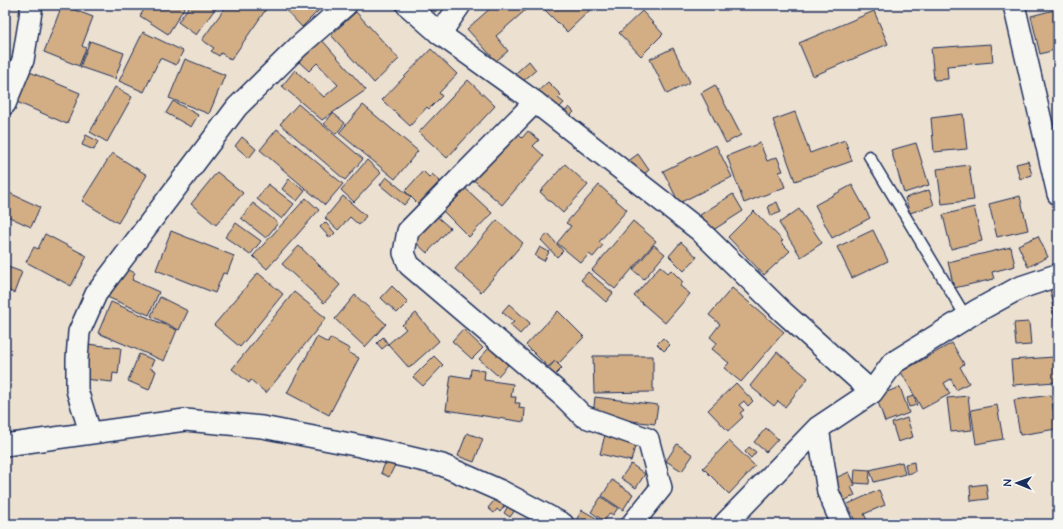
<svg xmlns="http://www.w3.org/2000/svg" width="1063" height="529" font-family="'Architects Daughter',sans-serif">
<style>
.building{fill:#d3ae84;stroke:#1b2f5e}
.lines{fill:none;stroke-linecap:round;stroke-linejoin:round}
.service-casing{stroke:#1b2f5e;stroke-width:13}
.minor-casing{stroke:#1b2f5e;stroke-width:24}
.tertiary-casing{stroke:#1b2f5e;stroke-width:25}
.service{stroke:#f6f6f2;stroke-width:10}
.minor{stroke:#f6f6f2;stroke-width:21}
.tertiary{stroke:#f6f6f2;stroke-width:22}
</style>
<rect width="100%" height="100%" fill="#ece0d1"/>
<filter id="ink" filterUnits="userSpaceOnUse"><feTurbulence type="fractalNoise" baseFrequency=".025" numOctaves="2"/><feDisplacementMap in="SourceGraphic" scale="8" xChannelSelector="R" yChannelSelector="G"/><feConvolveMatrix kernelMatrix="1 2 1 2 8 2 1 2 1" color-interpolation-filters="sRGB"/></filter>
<g filter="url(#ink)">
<!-- building -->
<g class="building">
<polygon points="62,5 93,17 82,46 86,48 79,66 44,52"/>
<polygon points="147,5 186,5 168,34 140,16"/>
<polygon points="190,5 218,5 196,35 178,22"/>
<polygon points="227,5 269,5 231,60 221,53 219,56 211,51 214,48 202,40"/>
<polygon points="284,5 324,5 302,27 283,7"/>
<polygon points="425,5 440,5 435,12"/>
<polygon points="494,5 527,5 529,7 496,36 508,51 496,61 467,29"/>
<polygon points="540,5 585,5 590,10 567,32"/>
<polygon points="1058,9 1058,49 1040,54 1031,16"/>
<polygon points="642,11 663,34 641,56 619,33"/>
<polygon points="874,11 888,44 813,76 799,43"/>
<polygon points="356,12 399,59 374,83 331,35"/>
<polygon points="143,32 183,51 176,65 160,58 144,92 119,81"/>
<polygon points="322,40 366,90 322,120 282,86 295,70 324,97 338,85 317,63 309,71 299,62"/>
<polygon points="90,41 124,53 115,79 80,67"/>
<polygon points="991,44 993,62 947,66 948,79 934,80 931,48"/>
<polygon points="673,48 690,82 667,94 650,59"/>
<polygon points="431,49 457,74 439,93 442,96 429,109 427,107 410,126 382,100"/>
<polygon points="185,59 225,75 209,114 169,98"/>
<polygon points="529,61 536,70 522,82 515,74"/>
<polygon points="25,70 80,93 67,124 12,100"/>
<polygon points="468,80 495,106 447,158 419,132"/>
<polygon points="548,82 561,95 558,98 564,103 556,111 537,92"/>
<polygon points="715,85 741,135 726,143 701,93"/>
<polygon points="115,87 132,97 107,142 90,132"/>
<polygon points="173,101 198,115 191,127 166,113"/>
<polygon points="298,104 363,159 345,180 280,124"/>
<polygon points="363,105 418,151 395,179 339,133"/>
<polygon points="569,107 574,112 568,118 563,114"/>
<polygon points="795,112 810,153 845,140 852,161 795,181 773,120"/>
<polygon points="333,113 345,123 336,134 324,124"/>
<polygon points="963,114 967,149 934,152 931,118"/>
<polygon points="511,127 522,138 528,131 539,140 533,146 544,156 502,205 469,176"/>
<polygon points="277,129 343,184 325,205 260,150"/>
<polygon points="86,135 98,141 94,150 82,145"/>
<polygon points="242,137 256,149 249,158 235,146"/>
<polygon points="760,143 767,161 777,157 783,171 779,172 785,187 744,203 727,156"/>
<polygon points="916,143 929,185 904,193 891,150"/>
<polygon points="716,145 732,177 679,203 663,171"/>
<polygon points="112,153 147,175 118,223 82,201"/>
<polygon points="638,154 649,170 639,178 627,162"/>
<polygon points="367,160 381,173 354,202 341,190"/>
<polygon points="1028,161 1032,175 1020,179 1016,164"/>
<polygon points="565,164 588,185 563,213 540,192"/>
<polygon points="969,165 974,200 942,204 937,169"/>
<polygon points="423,171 429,177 432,174 440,181 418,204 405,191"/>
<polygon points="217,172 243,193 216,225 191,204"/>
<polygon points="386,177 411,197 404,205 380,185"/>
<polygon points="289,179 305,191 297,201 282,189"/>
<polygon points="268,184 294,204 282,219 257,199"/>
<polygon points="599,185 627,210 599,242 603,245 593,257 589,254 581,263 557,243 571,226 566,223"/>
<polygon points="852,185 870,218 832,238 815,205"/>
<polygon points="463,186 492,213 469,237 442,210"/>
<polygon points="929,190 934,205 910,213 905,198"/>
<polygon points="5,191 40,207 31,227 5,215"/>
<polygon points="733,194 743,211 710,232 700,215"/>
<polygon points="343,196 366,216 359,225 350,217 338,230 325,218"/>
<polygon points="1020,196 1028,230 997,237 989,204"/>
<polygon points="306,198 319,210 267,269 253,256"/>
<polygon points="777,202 781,212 771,216 768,206"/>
<polygon points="253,203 278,223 266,238 241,218"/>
<polygon points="974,207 982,241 951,249 943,215"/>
<polygon points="799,209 822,243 801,257 779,223"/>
<polygon points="754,211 783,241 781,242 790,251 764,275 728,237"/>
<polygon points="434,214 450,228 427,253 412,239"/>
<polygon points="497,220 523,243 481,292 455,269"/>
<polygon points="633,221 656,241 615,289 592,270"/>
<polygon points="325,222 335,233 330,238 320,227"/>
<polygon points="236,223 261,241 250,255 225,237"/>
<polygon points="873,230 888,261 852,278 837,247"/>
<polygon points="171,231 234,256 227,274 223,273 215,293 156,270"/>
<polygon points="45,234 87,256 71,286 26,262 34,247 38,249"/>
<polygon points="548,234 563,251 557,257 541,240"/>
<polygon points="1038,236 1048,257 1028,267 1018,245"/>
<polygon points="681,242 697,257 684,271 669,256"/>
<polygon points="654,245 665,254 644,279 633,270"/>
<polygon points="299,246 340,285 324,303 282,264"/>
<polygon points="540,247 549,252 544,261 535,256"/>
<polygon points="1011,247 1015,266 992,272 994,279 954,288 948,262"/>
<polygon points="5,266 22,272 14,293 5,289"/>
<polygon points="121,266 135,273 132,280 159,292 149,315 107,297"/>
<polygon points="660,266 668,273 671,270 683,282 680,286 690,294 665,323 634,296"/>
<polygon points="588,272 613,293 606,302 581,280"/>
<polygon points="258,273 283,294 240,347 214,325"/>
<polygon points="1058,283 1058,300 1053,301 1049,286"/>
<polygon points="392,286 408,302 397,313 381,298"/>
<polygon points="732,288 784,332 741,382 724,368 729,363 712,349 717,343 710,337 720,324 709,315"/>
<polygon points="294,292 326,318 266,393 251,380 249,383 232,369"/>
<polygon points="5,293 10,295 5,309"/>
<polygon points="355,295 386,324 365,347 335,319"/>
<polygon points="160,297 188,311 179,330 151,316"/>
<polygon points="111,302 177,330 164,361 98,333"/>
<polygon points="1058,302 1058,343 1052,303"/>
<polygon points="509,304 530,323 520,334 510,325 514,322 502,312"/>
<polygon points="558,311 584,337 558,364 555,361 548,367 526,345"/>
<polygon points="416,313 439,341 409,368 388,344 406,329 402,325"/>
<polygon points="1029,322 1031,345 1016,346 1014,323"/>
<polygon points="463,329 483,348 472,359 452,341"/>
<polygon points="317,337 328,343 330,338 350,349 348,352 359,358 329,415 287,393"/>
<polygon points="383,337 388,344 382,349 377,343"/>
<polygon points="663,338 670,345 664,351 657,344"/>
<polygon points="952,343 964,364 960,367 969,383 956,390 951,379 944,383 950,394 922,409 901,372"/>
<polygon points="87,344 121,348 118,374 113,373 112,382 84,379"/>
<polygon points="489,348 508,365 498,376 479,359"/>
<polygon points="777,352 808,378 785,407 778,401 774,406 750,386"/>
<polygon points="139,354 154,360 150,368 156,371 149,390 128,381"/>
<polygon points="434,356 443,365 423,386 413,377"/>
<polygon points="593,356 653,356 653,392 594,393"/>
<polygon points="1054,357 1056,382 1013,385 1011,360"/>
<polygon points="555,361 562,368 553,377 546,371"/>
<polygon points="471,369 485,371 484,380 513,384 511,397 516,397 515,403 520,403 519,408 525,409 524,422 446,410 451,375 470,378"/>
<polygon points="736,383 753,401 748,406 744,401 739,405 744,410 740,413 743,417 728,431 708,410"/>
<polygon points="900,387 909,413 885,422 876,396"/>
<polygon points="1051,395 1056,429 1020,435 1014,400"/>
<polygon points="914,396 917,405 909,407 907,398"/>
<polygon points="968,396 972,430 951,432 947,398"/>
<polygon points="595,397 658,405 655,424 593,416"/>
<polygon points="997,405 1003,439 976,444 971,410"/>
<polygon points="907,418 913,437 898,442 892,423"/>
<polygon points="766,428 778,439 766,452 754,442"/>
<polygon points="467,433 483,439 474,462 458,456"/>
<polygon points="605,435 636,443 631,461 600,454"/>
<polygon points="729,441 755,466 729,494 703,468"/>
<polygon points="677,444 693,455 682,471 666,461"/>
<polygon points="749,447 756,452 751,458 745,452"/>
<polygon points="386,461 395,465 389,477 381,473"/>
<polygon points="902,462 905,474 874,482 870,470"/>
<polygon points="914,462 915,472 907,474 905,464"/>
<polygon points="631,464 645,474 636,488 621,478"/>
<polygon points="855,469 870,470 869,484 854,483"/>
<polygon points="849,472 855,485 851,487 855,495 844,501 833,479"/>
<polygon points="612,480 633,494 623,510 602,496"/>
<polygon points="986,484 988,499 971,501 970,486"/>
<polygon points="879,490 885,505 864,514 869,524 856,524 848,504"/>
<polygon points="497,497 506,504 500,512 497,509 494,513 488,508"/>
<polygon points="601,497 618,508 613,515 610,513 604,521 591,512"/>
<polygon points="508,506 515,510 510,517 504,513"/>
<polygon points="582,510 601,521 599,524 574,524"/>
</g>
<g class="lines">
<!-- service casing -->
<g class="service-casing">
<polyline id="service" points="869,156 966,317"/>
</g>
<!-- minor casing -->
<g class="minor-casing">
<g id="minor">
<polyline points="407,5 440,34 535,102 699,230 783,312 872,392"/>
<polyline points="1014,5 1058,194"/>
<polyline points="440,34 460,5"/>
<polyline points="535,102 408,231 404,253 409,265 565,398 583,416 648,439 661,488 632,524"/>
<polyline points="5,104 23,60 32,5"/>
<polyline points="818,428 828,492 842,524"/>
<polyline points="90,432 77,390 77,359 79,332 96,294 237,107 299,46 346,5"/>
<polyline points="5,445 185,420 262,427 360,446 442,465 501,491 563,524"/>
</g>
</g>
<!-- tertiary casing -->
<g class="tertiary-casing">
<polyline id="tertiary" points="725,524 818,428 872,392 893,363 975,312 1019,288 1058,275"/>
</g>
<!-- service -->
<use href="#service" class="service"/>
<!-- minor -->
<use href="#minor" class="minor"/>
<!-- tertiary -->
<use href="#tertiary" class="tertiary"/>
</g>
</g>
<!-- margin -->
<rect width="1063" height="529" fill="none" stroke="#f6f6f2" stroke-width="20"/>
<rect x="10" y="10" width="1043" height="509" fill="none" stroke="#1b2f5e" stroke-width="1.5" filter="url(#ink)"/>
<!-- north arrow -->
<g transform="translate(1017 483) rotate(271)" stroke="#f6f6f2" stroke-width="3" paint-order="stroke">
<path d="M0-3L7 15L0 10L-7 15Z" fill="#1b2f5e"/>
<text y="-6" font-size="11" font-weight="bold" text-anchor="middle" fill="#1b2f5e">N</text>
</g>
</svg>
